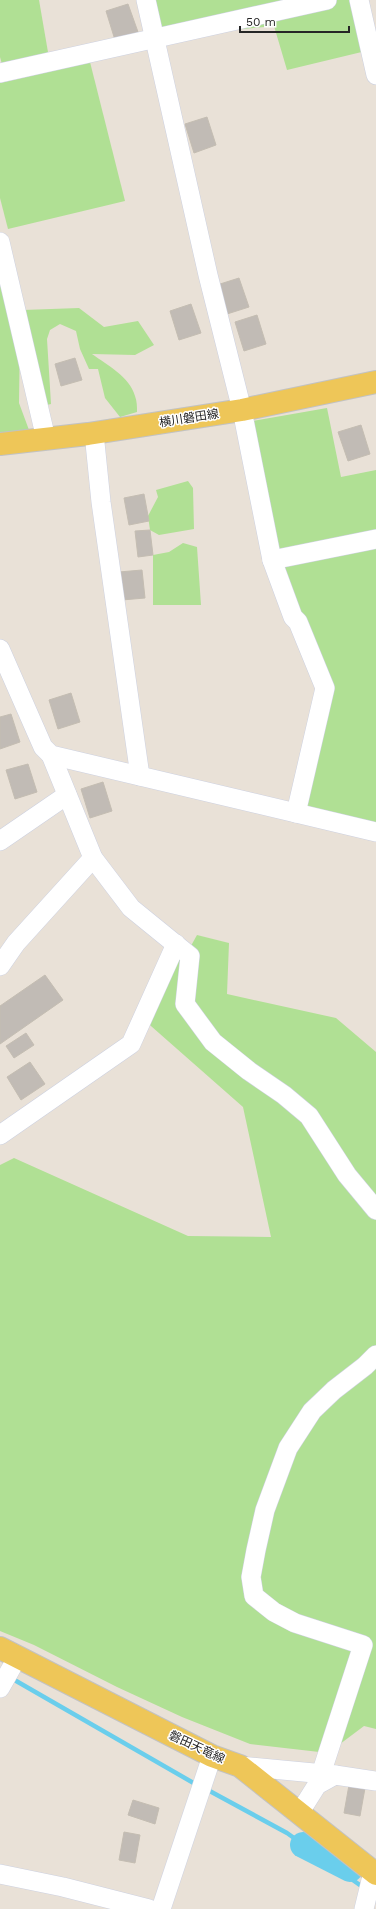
<svg xmlns="http://www.w3.org/2000/svg" width="376" height="1909" font-family="'Work Sans','Noto Sans JP',sans-serif">
<style>
.green{fill:#b0e094}
.lines{fill:none;stroke-linecap:round;stroke-linejoin:round}
.stream{stroke:#6aceec;stroke-width:4.5}
.river{stroke:#6aceec;stroke-width:26}
.building{fill:#c1bbb5;stroke:#c4bdb2}
.minor-casing{stroke:#cdd1e0;stroke-width:20}
.major-casing{stroke:#c2c2c2;stroke-width:24}
.minor{stroke:#fff;stroke-width:19}
.major{stroke:#eec658;stroke-width:22}
.labels{text-anchor:middle;dominant-baseline:central;stroke-width:3;stroke-linejoin:round;paint-order:stroke}
.street-label{font-size:12px;fill:#262626;stroke:#fff}
</style>
<rect width="100%" height="100%" fill="#e9e1d7"/>
<!-- green -->
<g class="green">
<polygon points="0,0 39,0 49,58 3,68 0,57"/>
<polygon points="146,0 359,0 370,50 287,70 274,26 154,38"/>
<polygon points="90,62 125,201 8,229 0,198 0,83"/>
<path d="M 0,265 L 23,310 L 79,308 L 104,327 L 138,321 L 154,345 L 135,355 L 92,354 C 107,365 130,377 135,396 C 137,401 137,407 137,412 L 120,417 L 105,398 L 98,369 L 89,369 L 80,349 L 76,331 L 60,324 L 50,330 L 47,339 L 51,404 L 43,406 L 20,333 L 19,403 L 29,430 L 0,446 Z"/>
<polygon points="327,408 341,477 376,470 376,832 298,805 327,713 277,550 247,422"/>
<polygon points="188,481 193,488 194,529 159,535 150,530 148,516 158,497 156,490"/>
<polygon points="183,543 197,547 201,605 153,605 153,555 169,552"/>
<polygon points="197,935 229,943 227,994 336,1018 376,1052 376,1729 364,1726 328,1753 250,1744 182,1717 117,1687 34,1645 0,1631 0,1165 14,1158 188,1236 271,1237 243,1107 143,1019 169,968 187,953"/>
</g>
<g class="lines">
<!-- stream -->
<g class="stream">
<polyline points="11,1678 197,1785"/>
<polyline points="206,1789 287,1833 364,1888"/>
</g>
<!-- river -->
<polyline class="river" points="303,1845 350,1869"/>
</g>
<!-- building -->
<g class="building">
<polygon points="128,4 138,32 115,40 106,11"/>
<polygon points="207,117 216,145 194,153 185,124"/>
<polygon points="239,278 249,307 227,314 217,285"/>
<polygon points="191,304 201,333 179,340 170,311"/>
<polygon points="257,315 266,344 244,351 235,322"/>
<polygon points="75,358 82,380 61,386 55,364"/>
<polygon points="361,425 370,454 348,461 338,432"/>
<polygon points="144,494 149,521 129,525 124,498"/>
<polygon points="150,530 153,555 138,557 135,531"/>
<polygon points="142,570 145,598 122,600 119,572"/>
<polygon points="71,693 80,722 58,729 49,700"/>
<polygon points="11,714 20,742 0,749 0,717"/>
<polygon points="28,764 37,792 15,799 6,770"/>
<polygon points="103,782 112,811 90,818 81,789"/>
<polygon points="45,975 63,1000 0,1044 0,1006"/>
<polygon points="26,1033 34,1045 14,1058 6,1046"/>
<polygon points="30,1062 45,1084 21,1100 7,1077"/>
<polygon points="349,1785 365,1788 360,1816 344,1813"/>
<polygon points="133,1800 159,1808 155,1824 128,1815"/>
<polygon points="124,1832 140,1835 135,1863 119,1860"/>
</g>
<g class="lines">
<!-- minor casing -->
<g class="minor-casing">
<g id="minor">
<polyline points="146,0 208,275 242,410 272,560 293,617 298,622 325,688 296,813"/>
<polyline points="359,0 376,75"/>
<polyline points="0,73 327,0"/>
<polyline points="0,242 46,439"/>
<polyline points="94,433 101,502 140,776"/>
<polyline points="272,560 376,539"/>
<polyline points="0,649 43,747 51,755 376,832"/>
<polyline points="51,755 93,858 131,908 190,956 185,1004 213,1042 249,1071 284,1095 309,1116 347,1175 376,1210"/>
<polyline points="0,841 67,795"/>
<polyline points="0,966 16,943 93,858"/>
<polyline points="0,1135 131,1044 176,944"/>
<polyline points="0,1688 17,1658"/>
<polyline points="240,1766 335,1775 376,1781"/>
<polyline points="321,1774 363,1645 295,1623 274,1612 254,1596 251,1577 256,1550 265,1510 288,1448 312,1411 334,1390 365,1366 376,1355"/>
<polyline points="300,1812 317,1785 335,1775"/>
<polyline points="0,1874 63,1887 149,1909"/>
<polyline points="161,1909 212,1756"/>
<polyline points="364,1909 373,1872"/>
</g>
</g>
<!-- major casing -->
<g class="major-casing">
<g id="major">
<polyline points="0,444 88,434 242,410 376,382"/>
<polyline points="0,1648 212,1756 240,1766 376,1874"/>
</g>
</g>
<!-- minor -->
<use href="#minor" class="minor"/>
<!-- major -->
<use href="#major" class="major"/>
</g>
<g class="labels">
<!-- street labels -->
<g class="street-label">
<text transform="translate(189 418) rotate(-9)">横川磐田線</text>
<text transform="translate(197 1747) rotate(25)">磐田天竜線</text>
</g>
</g>
<!-- scale -->
<path d="M240 26v6h109v-6" fill="none" stroke="#262626" stroke-width="2"/>
<text x="246" y="26" font-size="12" fill="#262626" stroke="#ffffff" stroke-width="3" paint-order="stroke">50 m</text>
</svg>
